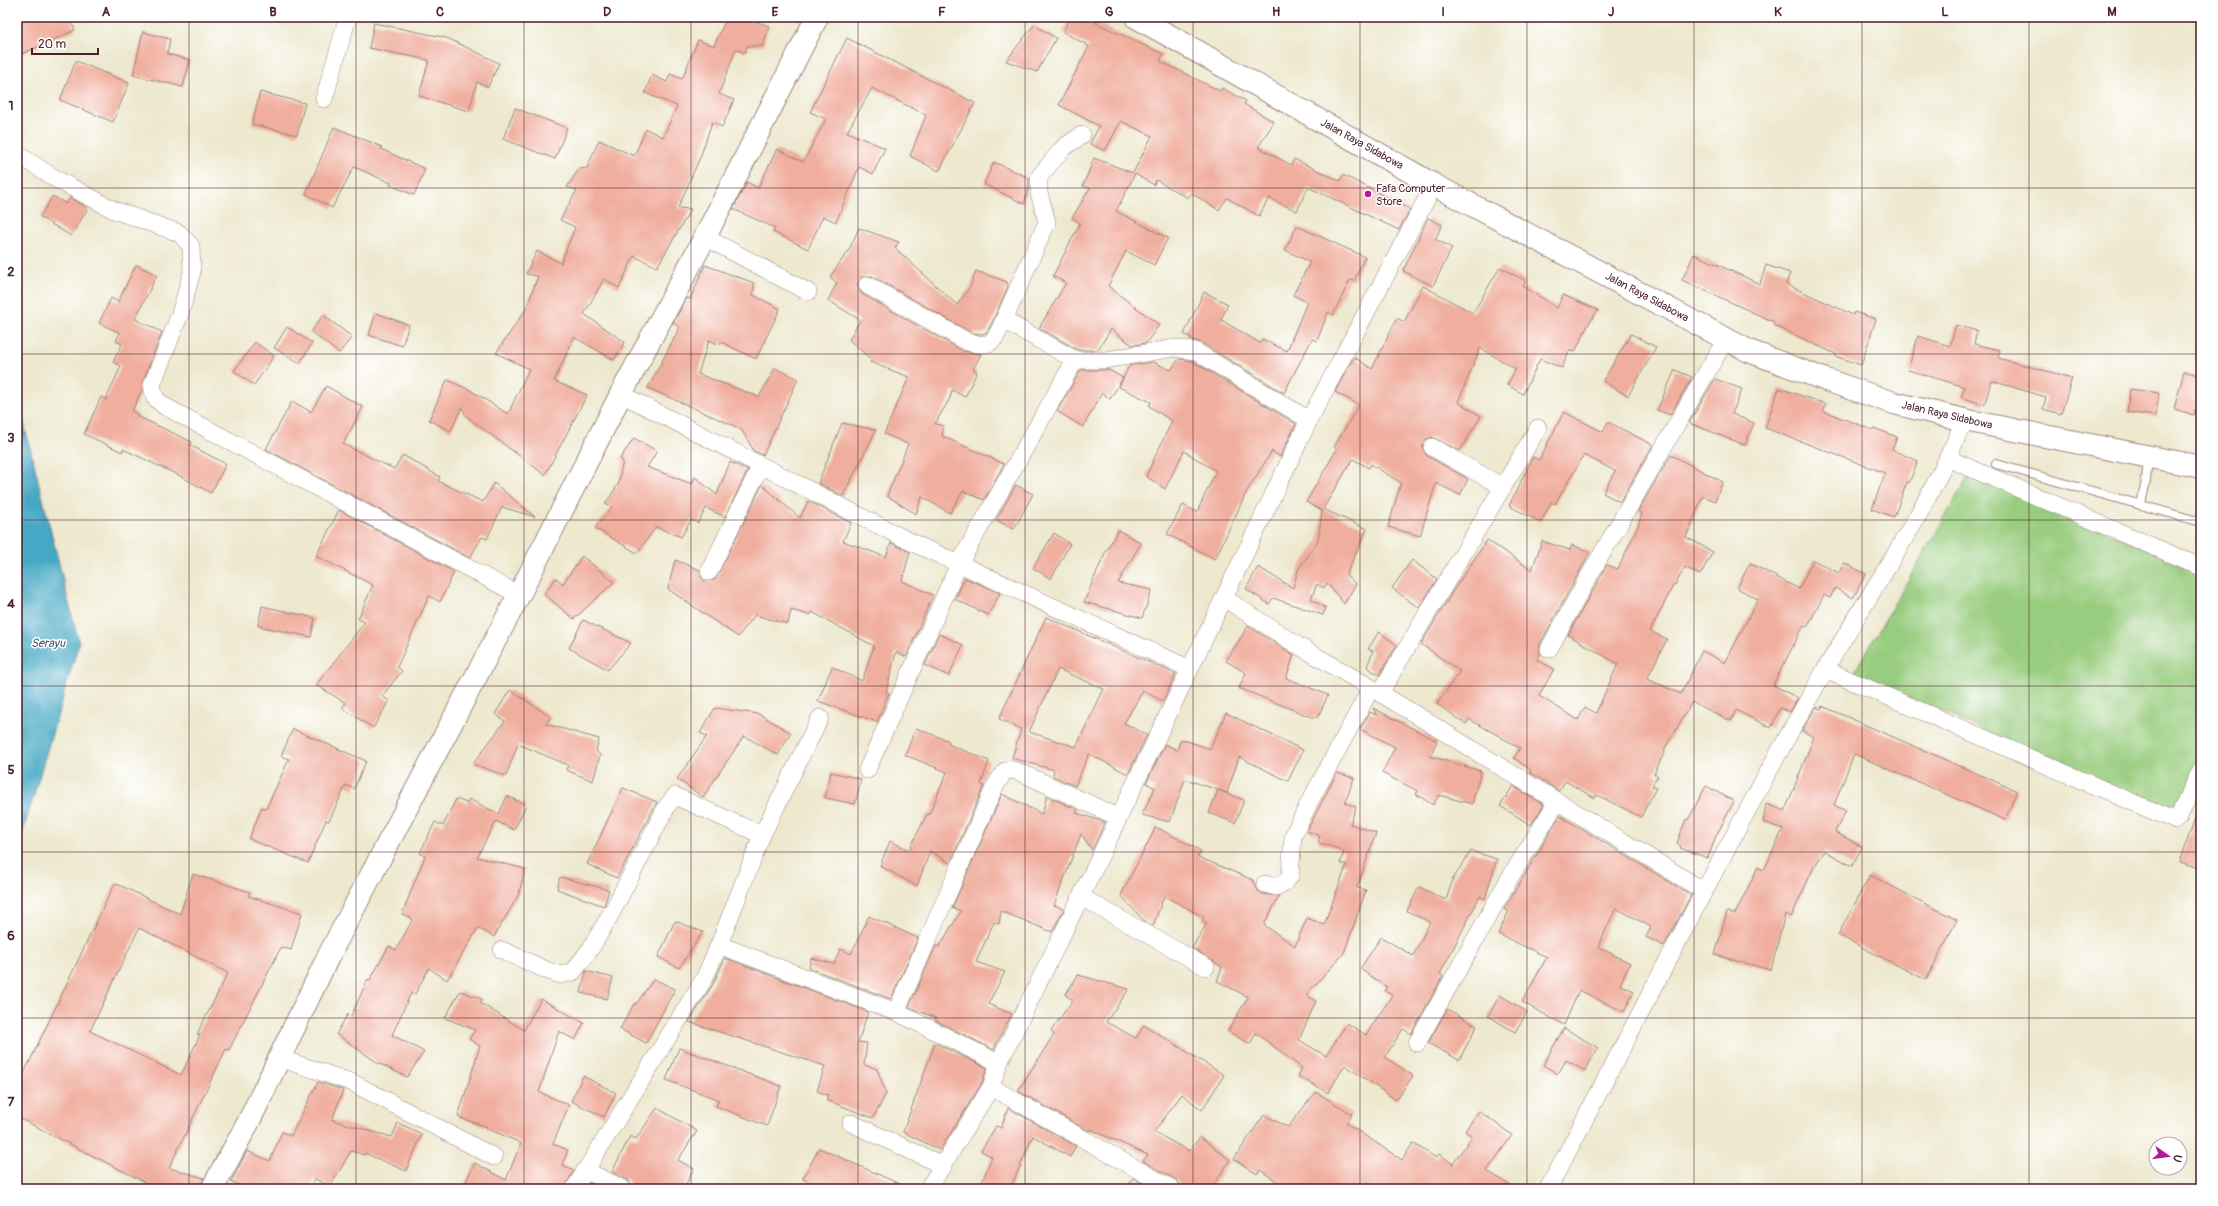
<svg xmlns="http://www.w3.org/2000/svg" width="2218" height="1206" font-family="Pangolin,sans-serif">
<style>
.green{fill:#98cc7e;stroke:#717654}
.water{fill:#45a8c4;stroke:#486478}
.building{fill:#f0ae9e;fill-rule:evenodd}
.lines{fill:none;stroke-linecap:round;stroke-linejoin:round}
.service-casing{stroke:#9c847c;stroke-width:10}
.minor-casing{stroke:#9c847c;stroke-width:18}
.primary-casing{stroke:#9c847c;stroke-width:24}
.trunk-casing{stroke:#9c847c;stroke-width:24}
.service{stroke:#fff;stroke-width:8}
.minor{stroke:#fff;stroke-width:17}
.primary{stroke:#fff;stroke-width:22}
.trunk{stroke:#fff;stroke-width:22}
.grid{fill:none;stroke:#4a1f2b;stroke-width:1;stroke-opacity:0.55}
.poi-dot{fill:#b5179e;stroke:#fff;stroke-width:1.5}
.labels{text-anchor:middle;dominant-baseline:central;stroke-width:3;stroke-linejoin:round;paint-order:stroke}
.street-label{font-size:11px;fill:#4a1f2b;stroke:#fff}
.poi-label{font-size:11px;fill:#4a1f2b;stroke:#fff;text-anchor:start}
.water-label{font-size:12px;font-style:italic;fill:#485d70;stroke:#fff}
.neatline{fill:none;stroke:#4a1f2b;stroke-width:1.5}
.grid-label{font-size:13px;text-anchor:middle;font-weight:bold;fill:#4a1f2b}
</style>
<rect width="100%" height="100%" fill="#fff"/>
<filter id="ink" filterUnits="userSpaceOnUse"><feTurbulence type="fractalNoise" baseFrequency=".025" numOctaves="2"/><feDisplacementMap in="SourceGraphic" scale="8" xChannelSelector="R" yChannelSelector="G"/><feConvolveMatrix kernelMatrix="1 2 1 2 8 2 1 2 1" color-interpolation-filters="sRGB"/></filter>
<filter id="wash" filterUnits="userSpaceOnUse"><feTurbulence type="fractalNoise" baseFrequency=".012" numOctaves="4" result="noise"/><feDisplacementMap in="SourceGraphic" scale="16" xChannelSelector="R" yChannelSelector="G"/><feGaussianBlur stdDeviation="0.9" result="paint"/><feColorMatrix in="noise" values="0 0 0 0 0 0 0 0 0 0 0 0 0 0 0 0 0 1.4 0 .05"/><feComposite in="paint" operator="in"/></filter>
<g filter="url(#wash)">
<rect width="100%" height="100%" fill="#ede8ce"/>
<!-- green -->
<polygon class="green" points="1970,474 2201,572 2201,759 2175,814 1854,673"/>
<!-- water -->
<polygon class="water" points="17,396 79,643 17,852"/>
<g id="blocks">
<!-- building -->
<g class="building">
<polygon points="17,17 69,17 75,30 17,56"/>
<polygon points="727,17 744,17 769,26 763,46 747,46 745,53 736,49 719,94 734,100 722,127 712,122 701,155 678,208 691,209 657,267 634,256 619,288 604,279 584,314 625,342 614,360 574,337 554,381 587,395 545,475 466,416 462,407 451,431 429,420 447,380 470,390 508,414 529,369 496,353 526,309 538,276 526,274 537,251 561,263 575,227 560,220 577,190 567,187 579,169 587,168 599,140 634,156 646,129 663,137 677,106 645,93 652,75 667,82 670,74 682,79 698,40 714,46"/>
<polygon points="1070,17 1099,17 1096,23 1163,54 1160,61 1220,91 1222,88 1246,101 1244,104 1274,122 1258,147 1291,165 1294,159 1340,181 1343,175 1410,209 1399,230 1308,187 1297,211 1269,198 1259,216 1227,198 1219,210 1191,193 1188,198 1156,180 1154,185 1135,174 1116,211 1168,238 1154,265 1126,251 1108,286 1159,325 1146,343 1132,345 1111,329 1098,350 1078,350 1039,328 1066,283 1053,276 1080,223 1072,218 1090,188 1083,186 1094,158 1133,173 1152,136 1121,121 1105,151 1090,144 1099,126 1059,105 1089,46 1063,32"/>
<polygon points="374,23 447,38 499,63 488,87 477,82 469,111 419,96 429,60 369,48"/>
<polygon points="1034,25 1056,38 1037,72 1006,61"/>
<polygon points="143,32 170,39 167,54 190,60 183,87 133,75"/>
<polygon points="847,38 975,103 939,171 910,156 926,115 872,88 847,132 885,148 873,174 859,167 836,222 823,216 808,249 773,232 775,228 733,209 747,182 758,188 777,149 803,162 826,119 810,112"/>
<polygon points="76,61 129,83 113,122 60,100"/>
<polygon points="260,92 305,103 297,135 252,124"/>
<polygon points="515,108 567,128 555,159 503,139"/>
<polygon points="334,127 382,147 381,149 425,169 414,195 390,185 391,183 354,167 332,208 306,194"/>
<polygon points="994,162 1029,178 1029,187 1024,204 984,184"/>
<polygon points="53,196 66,204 70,198 88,208 71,236 40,217"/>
<polygon points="1428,218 1442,225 1435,239 1452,248 1433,286 1403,271"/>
<polygon points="1297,226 1365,257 1354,281 1350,280 1333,315 1328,312 1317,341 1312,339 1284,393 1200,342 1190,340 1192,338 1184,334 1204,292 1228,304 1221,320 1260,343 1262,339 1287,351 1307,302 1293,295 1310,262 1285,250"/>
<polygon points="859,228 899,242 895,248 957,305 970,287 976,271 1007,282 1008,286 992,323 987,332 982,334 972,333 872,276 862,277 857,285 862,294 963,351 981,354 973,369 977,372 965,397 952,390 950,398 935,424 944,426 942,436 1004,464 984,500 963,491 950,513 922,497 916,514 887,496 908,444 884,434 909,377 870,362 872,360 849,340 860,320 828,300 837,283 830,277 849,250"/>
<polygon points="1694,254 1760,284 1766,265 1790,273 1786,284 1853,315 1854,312 1876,319 1861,365 1835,356 1836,354 1773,325 1774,322 1682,280"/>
<polygon points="136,265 157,275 135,319 162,332 143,381 143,388 132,411 138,415 137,416 192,442 190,445 226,464 211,493 180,476 123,449 122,452 84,434 101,397 106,400 121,366 113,362 122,344 116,341 120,333 99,323 111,298 118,302"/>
<polygon points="705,265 754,283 753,295 780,309 756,359 721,342 719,345 709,340 698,374 759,397 775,368 798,379 763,455 754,451 741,429 648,388 680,327 673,323 687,298 690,299"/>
<polygon points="1500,267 1526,281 1523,286 1557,308 1563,295 1598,310 1589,323 1575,352 1570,350 1562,368 1540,359 1523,394 1507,385 1516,369 1480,348 1458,402 1481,416 1460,451 1432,437 1427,439 1422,447 1427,456 1468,479 1460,495 1436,483 1420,536 1388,527 1401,483 1371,464 1369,468 1353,459 1323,509 1367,529 1346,575 1356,584 1344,604 1327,583 1324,588 1317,584 1311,599 1326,608 1323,615 1273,598 1269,604 1246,589 1258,567 1293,588 1298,570 1318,541 1322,511 1306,502 1337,449 1334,447 1359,405 1335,392 1354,357 1372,369 1397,318 1404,322 1423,286 1473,313"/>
<polygon points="376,313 409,325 402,346 369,335"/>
<polygon points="323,315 352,337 339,353 311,332"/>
<polygon points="1956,325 1977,331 1974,344 2000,350 1998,358 2072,378 2061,414 2043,409 2046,397 1992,381 1984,405 1961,397 1965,387 1908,370 1918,336 1950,346"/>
<polygon points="287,327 312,343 300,363 274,348"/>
<polygon points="1631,334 1656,347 1628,396 1603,381"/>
<polygon points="255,342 274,356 254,385 234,371"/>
<polygon points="1179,359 1192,361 1296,424 1280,457 1272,451 1247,491 1215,559 1167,534 1183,505 1197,512 1216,471 1184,451 1165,489 1146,476 1172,421 1149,406 1151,402 1119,387 1129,366 1153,362 1171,370"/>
<polygon points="1081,370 1109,370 1123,378 1110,399 1102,393 1083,427 1057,411"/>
<polygon points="1675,370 1692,377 1670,415 1657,410"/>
<polygon points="2184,371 2201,376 2201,411 2195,410 2194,415 2174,409"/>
<polygon points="1715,379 1742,389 1732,414 1754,423 1745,445 1689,423"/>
<polygon points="326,386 363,407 343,444 394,469 403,455 440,477 438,481 483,502 494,483 535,517 502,507 487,539 482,537 470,558 266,449 292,401 311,412"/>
<polygon points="1779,388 1826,404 1823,411 1873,430 1874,428 1897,437 1892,450 1918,461 1909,483 1907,482 1894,517 1872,509 1885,473 1765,428"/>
<polygon points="2130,389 2159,393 2156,416 2127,412"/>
<polygon points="1564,412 1603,432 1608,422 1653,445 1620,502 1603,493 1615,471 1584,455 1555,504 1551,502 1541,522 1509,506 1533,457 1539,460"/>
<polygon points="842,423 876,430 843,496 818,483"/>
<polygon points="634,438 657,451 647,467 692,484 695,477 717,495 730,462 748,470 725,517 706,508 698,523 691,520 681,537 656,527 637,553 595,528 612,507 605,504 618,485 623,461 620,459"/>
<polygon points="1671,455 1723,482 1715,501 1703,496 1686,537 1713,552 1700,575 1685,567 1675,585 1674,584 1650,631 1667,639 1647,679 1681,694 1702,651 1725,663 1758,599 1737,588 1750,563 1799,589 1813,560 1839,573 1844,563 1866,574 1853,598 1835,588 1830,598 1824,595 1807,627 1804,625 1773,685 1798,698 1790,712 1780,708 1771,728 1736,710 1731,721 1692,702 1664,750 1665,751 1654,774 1658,776 1652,786 1656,788 1641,817 1597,795 1595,798 1565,781 1559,791 1529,772 1531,770 1514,758 1520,748 1469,719 1466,724 1437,704 1460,671 1421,644 1453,591 1487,540 1532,570 1542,541 1570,550 1572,545 1590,552 1540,644 1540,654 1537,660 1554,669 1539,696 1578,720 1585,707 1596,713 1618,664 1568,635 1607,565 1618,569 1638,526 1642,513 1638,511"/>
<polygon points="762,485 800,518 808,501 851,523 843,541 886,557 891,543 910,552 902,581 933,595 906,657 896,652 886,692 889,693 877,722 818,701 832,667 862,681 874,646 812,612 810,615 791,610 788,624 755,615 738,637 668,589 675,560 700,570 701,577 704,581 715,580"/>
<polygon points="1016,485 1033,494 1014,529 996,520"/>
<polygon points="339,510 454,572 440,602 429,596 397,667 402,671 382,696 389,701 373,728 342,708 346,703 316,685 365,622 358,619 373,585 316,556"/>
<polygon points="1118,530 1141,543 1118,583 1152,590 1142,618 1084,602 1105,553"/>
<polygon points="1054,533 1070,544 1051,579 1033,568"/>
<polygon points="582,556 614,582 574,619 544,594 556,578 563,584"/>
<polygon points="1412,560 1437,579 1419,608 1392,588"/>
<polygon points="965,578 1000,593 988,615 955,599"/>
<polygon points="262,606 315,618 311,637 258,626"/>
<path d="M 1046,617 L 1176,674 L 1163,701 L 1143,691 L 1124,723 L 1147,735 L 1128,774 L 1089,754 L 1075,786 L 1053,776 L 1054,770 L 1012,758 L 1021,729 L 999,719 ZM 1058,669 L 1104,689 L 1076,747 L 1029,732 Z"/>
<polygon points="583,620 631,643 608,670 569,648"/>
<polygon points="1248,626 1294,655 1286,678 1328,695 1318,717 1311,717 1239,688 1246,673 1226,661"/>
<polygon points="1379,632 1397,645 1379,675 1367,667 1373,651 1368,649"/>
<polygon points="939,634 963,645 949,676 925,665"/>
<polygon points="510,690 551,717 546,724 599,739 596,751 600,755 593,781 566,770 568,765 518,744 506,776 473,764 505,721 495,714"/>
<polygon points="1822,706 2017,791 2005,820 1854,754 1834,805 1846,811 1835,832 1862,847 1852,866 1825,851 1814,867 1791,917 1785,914 1771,970 1715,955 1727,912 1735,914 1758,867 1764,870 1783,829 1763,822 1766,804 1785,811 1814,737 1802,731 1816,707 1821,709"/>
<polygon points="715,708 759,714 791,733 778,755 744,736 703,797 677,779 707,736 700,733"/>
<polygon points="1373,708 1437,741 1430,756 1481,771 1472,804 1439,795 1433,805 1416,794 1418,791 1382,773 1395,747 1360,729 1370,712 1377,715"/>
<polygon points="1226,713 1303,750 1288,781 1239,757 1227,793 1185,779 1170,822 1142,815 1155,788 1146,783 1165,744 1177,750 1181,739 1210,749"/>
<polygon points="916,728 949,741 948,744 989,761 981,784 984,786 950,863 930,851 917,886 880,866 890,841 909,850 927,814 929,815 947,772 905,755"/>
<polygon points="293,729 366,761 354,789 346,785 329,821 326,820 308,863 249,839 262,807 266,809 289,759 281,756"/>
<polygon points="831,772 861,779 855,804 825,798"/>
<polygon points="1337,773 1354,778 1345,803 1356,807 1350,824 1376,833 1357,888 1366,890 1344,953 1306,995 1316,1001 1299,1040 1326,1056 1347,1023 1366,1035 1392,995 1385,991 1387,987 1360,969 1381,937 1413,956 1430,922 1407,911 1419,887 1446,900 1453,879 1471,851 1497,859 1485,899 1480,896 1440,974 1443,976 1411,1034 1403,1029 1385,1057 1413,1076 1396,1100 1345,1065 1328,1093 1298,1076 1302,1068 1256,1033 1250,1044 1228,1031 1248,997 1217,981 1222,967 1192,948 1207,923 1202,920 1204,917 1164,896 1153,926 1143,920 1121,895 1156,827 1201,851 1198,857 1253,880 1253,882 1255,884 1258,891 1262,894 1279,896 1264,925 1295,946 1307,918 1324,925 1347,864 1340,864 1344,851 1318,842 1320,836 1307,831"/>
<polygon points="1513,786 1544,805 1531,825 1500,806"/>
<polygon points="1706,786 1734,801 1716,836 1708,858 1680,848 1681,846 1677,843 1686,819 1688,820"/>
<polygon points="623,788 657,802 617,878 587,864"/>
<polygon points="1218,790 1244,800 1235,823 1209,813"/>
<polygon points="1002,794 1042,814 1047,796 1078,810 1076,813 1105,822 1092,850 1081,834 1054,905 1064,909 1052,932 1001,911 999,924 994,922 976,962 1005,972 988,1004 1012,1014 997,1042 994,1050 935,1020 936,1018 909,1007 936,946 939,947 961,911 952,908"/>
<polygon points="507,796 526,805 514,830 496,821 477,857 525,869 519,894 494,937 478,928 447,980 429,968 415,994 411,993 392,1035 424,1052 407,1077 378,1063 336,1034 348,1014 351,1016 368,979 370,980 389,946 396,950 413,919 402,914 425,856 420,853 435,822 443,826 456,799 467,803 469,799 499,814"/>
<polygon points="2198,809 2201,810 2201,869 2180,862"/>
<polygon points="1560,816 1691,895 1664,946 1646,937 1651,927 1616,908 1598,947 1630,963 1620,985 1634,991 1624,1012 1579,990 1564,1025 1522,1002 1547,957 1498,934 1509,911 1504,909"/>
<path d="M 193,874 L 250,892 L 248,896 L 302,913 L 291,950 L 281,947 L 229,1050 L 226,1049 L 169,1168 L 204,1178 L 200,1189 L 158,1189 L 17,1117 L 17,1088 L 115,883 L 180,914 ZM 139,928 L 228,973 L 197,1034 L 200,1035 L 181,1075 L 90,1031 Z"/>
<polygon points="1870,875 1957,920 1926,980 1838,935"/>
<polygon points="560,877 609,890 604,906 557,889"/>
<polygon points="869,916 918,938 891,999 809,968 811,958 834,964 840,949 851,954"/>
<polygon points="675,921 703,932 679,968 658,957"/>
<polygon points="725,958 868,1012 858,1042 867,1043 864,1065 877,1069 886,1094 873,1118 826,1100 828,1095 817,1091 825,1066 689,1022 713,984"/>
<polygon points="586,971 613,978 607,999 581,993"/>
<polygon points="1078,975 1129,989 1106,1022 1136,1038 1144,1025 1224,1075 1202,1110 1182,1094 1154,1132 1189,1151 1200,1137 1230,1160 1211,1189 1182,1189 1177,1180 1143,1161 1148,1155 1090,1129 1089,1131 1018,1091 1054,1034 1051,1031 1073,1000 1065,995"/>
<polygon points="654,979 675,989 646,1043 620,1029 634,1004 636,1004"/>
<polygon points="460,991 482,999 480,1003 524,1030 541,999 584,1023 575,1040 559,1031 539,1092 569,1105 553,1144 568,1150 562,1165 574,1170 564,1189 462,1189 475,1163 506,1180 521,1143 486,1128 487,1127 458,1117 480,1046 469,1039 475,1030 445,1018"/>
<polygon points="1500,995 1527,1012 1515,1032 1488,1016"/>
<polygon points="1447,1009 1477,1026 1459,1060 1428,1043"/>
<polygon points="1564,1028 1598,1048 1585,1071 1566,1060 1558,1074 1543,1065"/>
<polygon points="935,1043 987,1068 982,1083 940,1150 903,1132"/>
<polygon points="679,1048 781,1086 767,1126 716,1106 719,1100 666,1080"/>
<polygon points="583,1076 616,1093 604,1117 571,1101"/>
<polygon points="318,1082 343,1090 332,1120 392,1137 398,1123 422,1134 406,1171 365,1153 364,1155 351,1151 330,1187 315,1179 309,1189 250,1189 231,1182 247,1151 270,1161 282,1132 291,1136"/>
<polygon points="1316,1092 1352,1114 1346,1123 1402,1160 1413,1143 1436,1158 1439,1154 1453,1164 1472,1136 1465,1131 1479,1111 1512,1135 1487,1171 1516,1189 1288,1189 1260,1170 1257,1174 1234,1159 1264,1115 1288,1127"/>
<polygon points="657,1108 697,1131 678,1160 694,1169 683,1189 633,1189 628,1180 612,1172 630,1136 636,1139"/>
<polygon points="1008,1108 1076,1146 1070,1157 1033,1136 1010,1189 979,1189 992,1157 981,1151 996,1126 1001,1128"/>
<polygon points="819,1148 911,1189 825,1189 803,1179"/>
<polygon points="1133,1178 1152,1189 1126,1189"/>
<polygon points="589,1183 601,1189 586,1189"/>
</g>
</g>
</g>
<g filter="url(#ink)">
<use href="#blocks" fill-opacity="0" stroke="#9c847c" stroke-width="1"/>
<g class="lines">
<!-- service casing -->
<g class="service-casing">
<g id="service">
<polyline points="1996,464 2201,522"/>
<polyline points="2141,504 2146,481 2148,457"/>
</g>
</g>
<!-- minor casing -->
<g class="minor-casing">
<g id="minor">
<polyline points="324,99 348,17"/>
<polyline points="17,154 56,179 114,210 179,233 191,246 192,272 180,314 152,385 155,398 164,406 519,595"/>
<polyline points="705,237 808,292"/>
<path d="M 867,285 L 968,342 C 993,349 994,341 1004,320"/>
<polyline points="1075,360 1105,360 1174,348 1195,351 1309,420"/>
<polyline points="621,394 911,542 1190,669"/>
<polyline points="1432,447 1503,487"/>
<polyline points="1949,459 2201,567"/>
<polyline points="709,572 760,467"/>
<polyline points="1224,598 1297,645 1380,693 1704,891"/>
<polyline points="1549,649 1589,576 1726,339"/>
<polyline points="1826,670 2174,820 2179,816 2201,770"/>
<polyline points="1380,693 1538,428"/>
<polyline points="867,770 959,564 1075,360 1004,320 1047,222 1039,193 1039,177 1063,148 1082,135"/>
<polyline points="762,835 820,718"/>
<polyline points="1265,884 1276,887 1284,883 1290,876 1293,836 1309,803 1371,688"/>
<polyline points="1081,897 1206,967"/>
<polyline points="719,945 896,1012 999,1063"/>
<polyline points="502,950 546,970 560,975 573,972 591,948 613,910 667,806 675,796 762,835 719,945 704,979 574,1189"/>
<polyline points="896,1012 995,786 1005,771 1013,770 1024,774 1118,817"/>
<polyline points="1417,1043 1509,879 1557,802"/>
<polyline points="279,1058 351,1082 494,1157"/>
<polyline points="991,1087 1172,1189"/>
<polyline points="851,1123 944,1166"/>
<polyline points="585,1170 623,1189"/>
<polyline points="928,1189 991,1087 999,1063 1086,886 1309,420 1434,185"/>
<path d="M 1548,1189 C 1640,1016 1728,840 1825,670 C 1873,587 1929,509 1964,420"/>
</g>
</g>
<!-- primary casing -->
<g class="primary-casing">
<polyline id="primary" points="212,1189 249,1121 329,955 519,595 621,394 705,237 817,17"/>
</g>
<!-- trunk casing -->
<g class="trunk-casing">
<polyline id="trunk" points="1136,17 1434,185 1749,351 1826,380 1894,403 1964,420 2201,467"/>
</g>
<!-- service -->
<use href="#service" class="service"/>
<!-- minor -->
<use href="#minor" class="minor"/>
<!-- primary -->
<use href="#primary" class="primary"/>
<!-- trunk -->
<use href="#trunk" class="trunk"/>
</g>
</g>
<!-- grid -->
<path class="grid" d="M 189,17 L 189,1189M 356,17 L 356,1189M 524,17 L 524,1189M 691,17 L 691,1189M 858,17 L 858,1189M 1025,17 L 1025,1189M 1193,17 L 1193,1189M 1360,17 L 1360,1189M 1527,17 L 1527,1189M 1694,17 L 1694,1189M 1862,17 L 1862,1189M 2029,17 L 2029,1189M 17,188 L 2201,188M 17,354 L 2201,354M 17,520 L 2201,520M 17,686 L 2201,686M 17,852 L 2201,852M 17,1018 L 2201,1018"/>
<!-- markers -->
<circle class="poi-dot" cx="1368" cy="194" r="4"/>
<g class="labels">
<!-- street labels -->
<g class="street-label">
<text transform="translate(1362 144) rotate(29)">Jalan Raya Sidabowa</text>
<text transform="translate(1647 297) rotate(28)">Jalan Raya Sidabowa</text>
<text transform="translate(1947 415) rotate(13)">Jalan Raya Sidabowa</text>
</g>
<!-- poi labels -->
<g class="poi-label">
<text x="1376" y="188">Fafa Computer<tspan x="1376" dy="13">Store</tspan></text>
</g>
<!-- water labels -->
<g class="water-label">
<text x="48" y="643">Serayu</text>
</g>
</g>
<!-- margin -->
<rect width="2218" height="1206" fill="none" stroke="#fff" stroke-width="44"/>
<!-- north arrow -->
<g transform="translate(2168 1156) rotate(104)"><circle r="19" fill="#ffffff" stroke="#b7a5aa"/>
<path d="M0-3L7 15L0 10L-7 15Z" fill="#b5179e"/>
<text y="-6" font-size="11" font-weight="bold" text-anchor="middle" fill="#4a1f2b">U</text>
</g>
<!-- scale -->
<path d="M32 48v6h66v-6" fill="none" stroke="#4a1f2b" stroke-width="2"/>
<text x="38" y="48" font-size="12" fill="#4a1f2b" stroke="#ffffff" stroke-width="3" paint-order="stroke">20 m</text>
<rect x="22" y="22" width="2174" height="1162" class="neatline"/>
<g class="grid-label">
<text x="106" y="16">A</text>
<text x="273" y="16">B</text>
<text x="440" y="16">C</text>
<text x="607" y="16">D</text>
<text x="775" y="16">E</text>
<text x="942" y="16">F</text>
<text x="1109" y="16">G</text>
<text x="1276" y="16">H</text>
<text x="1443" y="16">I</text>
<text x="1611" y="16">J</text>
<text x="1778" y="16">K</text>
<text x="1945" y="16">L</text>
<text x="2112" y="16">M</text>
<text x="11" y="110">1</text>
<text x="11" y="276">2</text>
<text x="11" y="442">3</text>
<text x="11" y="608">4</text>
<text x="11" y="774">5</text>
<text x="11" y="940">6</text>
<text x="11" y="1106">7</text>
</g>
</svg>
